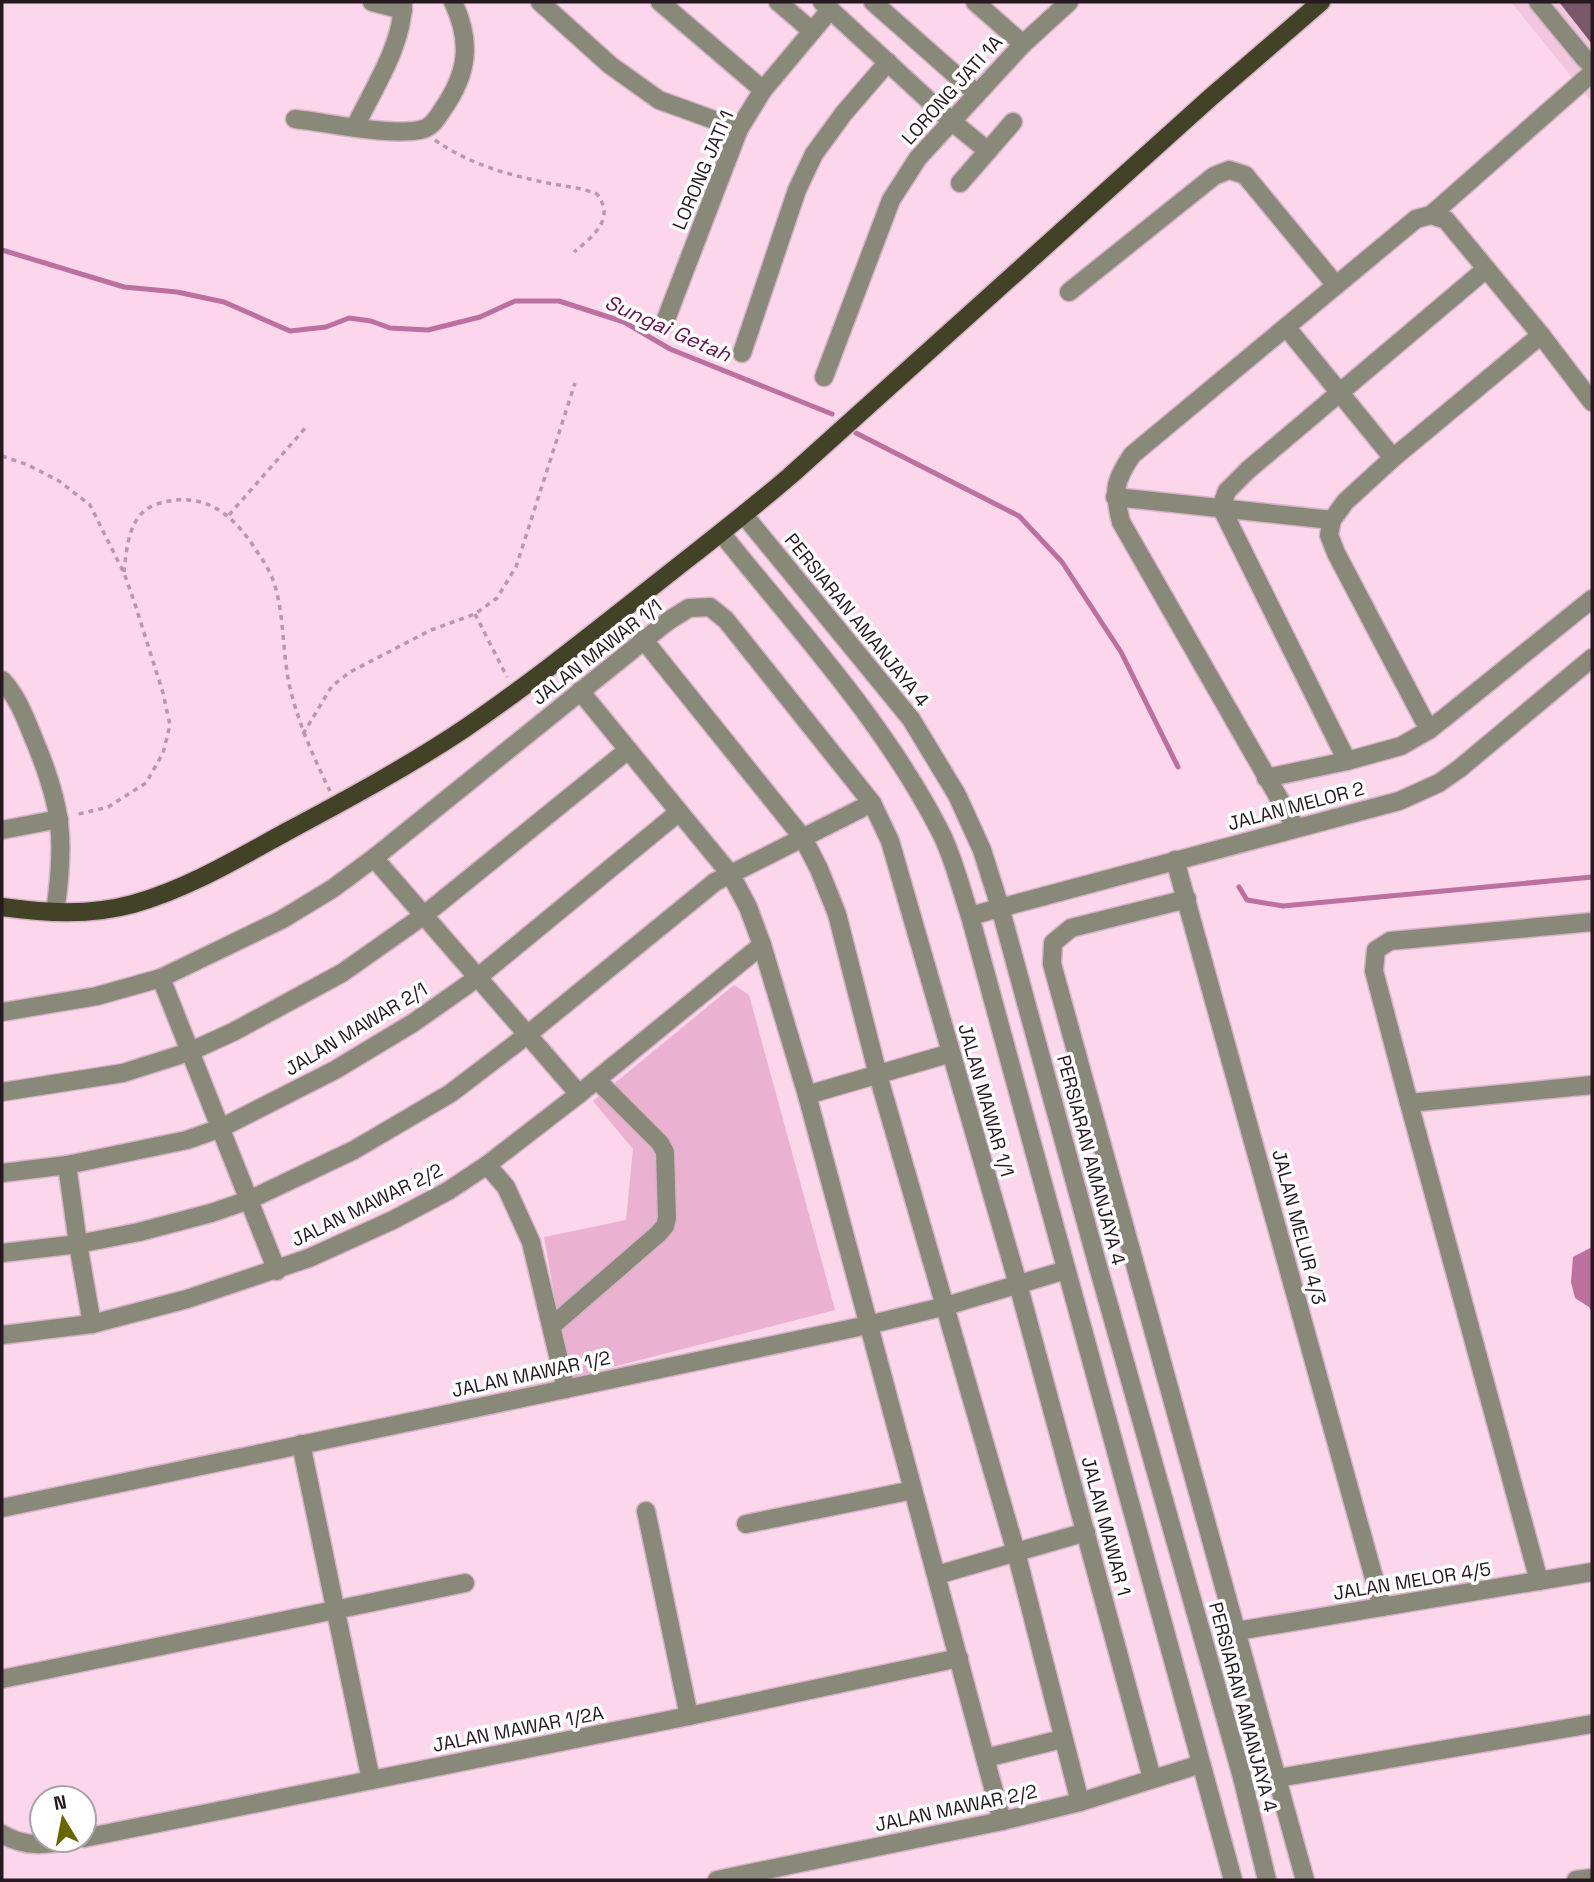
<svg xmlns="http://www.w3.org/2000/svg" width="1594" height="1882" font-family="'Space Grotesk',sans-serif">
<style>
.built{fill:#f2c6dd}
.green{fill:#eab1d1}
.water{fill:#bc709d}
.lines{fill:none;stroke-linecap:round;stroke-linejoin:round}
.stream{stroke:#bc709d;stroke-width:5}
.building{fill:#78586a}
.minor-casing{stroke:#d5b4c6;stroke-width:21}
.major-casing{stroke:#d5b4c6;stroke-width:21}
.path{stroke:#b799a9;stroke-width:3.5;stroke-dasharray:5 5;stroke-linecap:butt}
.minor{stroke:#89897a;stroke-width:18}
.major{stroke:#424227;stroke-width:18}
.labels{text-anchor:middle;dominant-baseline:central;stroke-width:7;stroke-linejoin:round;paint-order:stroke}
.street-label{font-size:19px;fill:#261920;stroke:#fff}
.water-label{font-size:21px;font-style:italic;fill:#6d1151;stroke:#fff}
</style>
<rect width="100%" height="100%" fill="#fcd6eb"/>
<!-- built -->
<polygon class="built" points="1511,2 1592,2 1592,102"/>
<!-- green -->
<polygon class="green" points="734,985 749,995 835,1310 569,1378 544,1237 626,1220 633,1149 593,1101"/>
<!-- water -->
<polygon class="water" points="1592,1247 1592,1313 1589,1307 1575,1298 1571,1282 1573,1257"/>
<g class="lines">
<!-- stream -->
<g class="stream">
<polyline points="2,250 124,287 177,292 224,302 290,331 326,327 349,318 371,321 390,328 428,330 480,317 515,301 559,301 624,322 670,349 832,414"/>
<polyline points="856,433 1019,516 1062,562 1121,652 1178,767"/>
<polyline points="1239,887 1247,900 1283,906 1592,877"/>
</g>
</g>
<!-- building -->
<polygon class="building" points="1559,2 1592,2 1592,44"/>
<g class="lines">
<!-- minor casing -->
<g class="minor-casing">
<g id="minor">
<polyline points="372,2 403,10"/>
<polyline points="540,2 610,65 659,100 739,129"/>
<polyline points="660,2 763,90"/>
<polyline points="778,2 812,31"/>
<polyline points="822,2 950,120 988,151"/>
<polyline points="873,2 976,93"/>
<polyline points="975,2 1023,44"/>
<polyline points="1538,2 1585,59 1592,65"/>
<path d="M 295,119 C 329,123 389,136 420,130 C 432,128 437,118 443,109 C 468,73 472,42 453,2"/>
<path d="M 355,127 C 373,89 403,45 403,2"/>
<polyline points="960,183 1013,122"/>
<polyline points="1431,215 1592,73"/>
<polyline points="1069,292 1214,176 1229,170 1245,175 1335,284"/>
<polyline points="663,327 739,129 763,90 830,10"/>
<polyline points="1287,328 1393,458"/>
<polyline points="742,353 797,190 814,154 844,113 888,62"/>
<polyline points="824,377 891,200 918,158 1023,44 1069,2"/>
<polyline points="1115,497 1332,520"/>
<polyline points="744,515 911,719 957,795 982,850 1000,907 1097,1263 1242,1777 1267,1880"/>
<path d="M 722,534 C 798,629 887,725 942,835 C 954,860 961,889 970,916 L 1233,1880"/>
<polyline points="643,639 803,838 819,869 837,914 878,1075 1016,1552 1080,1802"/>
<path d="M 2,680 C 17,696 25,717 33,737 C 62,805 66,839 55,912"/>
<polyline points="580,691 731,875 748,907 762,945 807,1095 1002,1821"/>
<polyline points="1429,730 1336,553 1329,535 1332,520 1345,502 1393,458 1541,335"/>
<polyline points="1347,761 1221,507 1227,491 1248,470 1486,269"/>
<polyline points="1266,778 1347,761 1401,746 1429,730 1448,715 1592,599"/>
<path d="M 1296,828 L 1121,522 C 1113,490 1114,482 1132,455 L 1416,219 L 1431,215 L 1446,220 L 1541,335 L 1592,402"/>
<polyline points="2,830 59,819"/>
<polyline points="374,858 579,1094"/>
<polyline points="1175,860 1382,1607"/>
<polyline points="1187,899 1071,928 1053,943 1052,964 1305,1880"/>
<polyline points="970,916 1399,801 1439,783 1459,769 1592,658"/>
<polyline points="1592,922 1390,941 1376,950 1374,971 1409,1103 1592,1085"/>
<polyline points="161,978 277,1271"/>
<polyline points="2,1012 97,996 161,978 281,920 332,889 374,858 668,621 689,608 710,607 726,620 872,803 890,841 1018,1284 1152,1778"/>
<polyline points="2,1092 123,1073 189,1052 233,1032 342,973 423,916 628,750"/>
<polyline points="807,1095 951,1053"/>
<polyline points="1409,1103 1539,1581"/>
<polyline points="67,1165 78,1244 92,1324"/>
<polyline points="487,1165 506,1187 531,1242 566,1389"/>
<polyline points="2,1173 67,1165 187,1140 221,1128 335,1070 413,1023 477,978 679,812"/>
<polyline points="2,1253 78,1244 139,1232 211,1213 249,1200 354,1150 451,1093 527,1035 715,882 872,803"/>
<polyline points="553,1325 658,1234 665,1226 667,1218 665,1152 660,1143 597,1080"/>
<polyline points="2,1335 92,1324 187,1299 309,1258 393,1220 448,1191 487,1165 579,1094 762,945"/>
<polyline points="301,1444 371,1780"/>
<polyline points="2,1508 868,1325 946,1306 1066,1270"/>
<polyline points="646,1511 689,1716"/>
<polyline points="746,1524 913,1490"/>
<polyline points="937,1575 1086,1532"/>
<polyline points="1237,1631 1592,1572"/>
<polyline points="2,1679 465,1583"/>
<polyline points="986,1758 1062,1739"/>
<polyline points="1278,1778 1592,1724"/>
<path d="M 2,1834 C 26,1848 46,1845 73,1840"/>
<polyline points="84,1838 689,1716 959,1658"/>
<polyline points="717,1880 1002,1821 1080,1802 1201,1764"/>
<polyline points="1576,1880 1592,1878"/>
</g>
</g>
<!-- major casing -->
<g class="major-casing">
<path id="major" d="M 2,907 C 46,913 89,916 133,904 C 187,889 237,859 286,832 C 346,800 407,767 464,729 C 533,682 597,630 662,579 C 705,545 748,512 790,476 L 1211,97 L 1321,2"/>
</g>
<!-- path -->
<g class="path">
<path d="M 435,140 C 467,163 505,174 543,182 C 561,186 580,187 597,194 C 616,219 593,236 574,252"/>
<polyline points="2,456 28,465 59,481 90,505 124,573 134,601 163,693 170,725 163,753 146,783 108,807 75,815"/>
<polyline points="229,515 307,426"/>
<path d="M 124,572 C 127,547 128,514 157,504 C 205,489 234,515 258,553 C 265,563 272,575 275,586 C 285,620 282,657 291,692 C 300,727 314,758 330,791"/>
<polyline points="475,614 507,677"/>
<polyline points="303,734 332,686 350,672 431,630 475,614 497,598 516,567 575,383"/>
</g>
<!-- minor -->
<use href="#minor" class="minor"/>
<!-- major -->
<use href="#major" class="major"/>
</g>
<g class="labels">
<!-- street labels -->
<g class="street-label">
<text transform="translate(952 90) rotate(-48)">LORONG JATI 1A</text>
<text transform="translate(703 170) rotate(-67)">LORONG JATI 1</text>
<text transform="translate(857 620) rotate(51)">PERSIARAN AMANJAYA 4</text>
<text transform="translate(597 652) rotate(-38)">JALAN MAWAR 1/1</text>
<text transform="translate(1296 806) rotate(-15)">JALAN MELOR 2</text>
<text transform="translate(356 1029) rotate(-31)">JALAN MAWAR 2/1</text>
<text transform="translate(986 1100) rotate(74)">JALAN MAWAR 1/1</text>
<text transform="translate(1091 1160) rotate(75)">PERSIARAN AMANJAYA 4</text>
<text transform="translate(367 1205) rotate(-26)">JALAN MAWAR 2/2</text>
<text transform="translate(1299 1227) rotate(75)">JALAN MELUR 4/3</text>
<text transform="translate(531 1374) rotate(-12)">JALAN MAWAR 1/2</text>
<text transform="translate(1106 1526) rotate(75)">JALAN MAWAR 1</text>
<text transform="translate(1412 1581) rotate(-9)">JALAN MELOR 4/5</text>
<text transform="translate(1243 1707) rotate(75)">PERSIARAN AMANJAYA 4</text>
<text transform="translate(518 1729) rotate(-11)">JALAN MAWAR 1/2A</text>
<text transform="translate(956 1808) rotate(-12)">JALAN MAWAR 2/2</text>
</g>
<!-- water labels -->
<g class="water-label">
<text transform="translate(668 328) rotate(24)">Sungai Getah</text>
</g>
</g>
<!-- border -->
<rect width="1594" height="1882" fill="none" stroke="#261920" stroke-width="7"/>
<!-- north arrow -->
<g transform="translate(63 1819) rotate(350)"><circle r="33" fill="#ffffff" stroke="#a8a3a6" stroke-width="2"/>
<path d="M0-5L12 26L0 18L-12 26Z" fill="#686600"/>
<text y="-10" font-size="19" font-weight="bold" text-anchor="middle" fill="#261920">N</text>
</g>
</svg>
